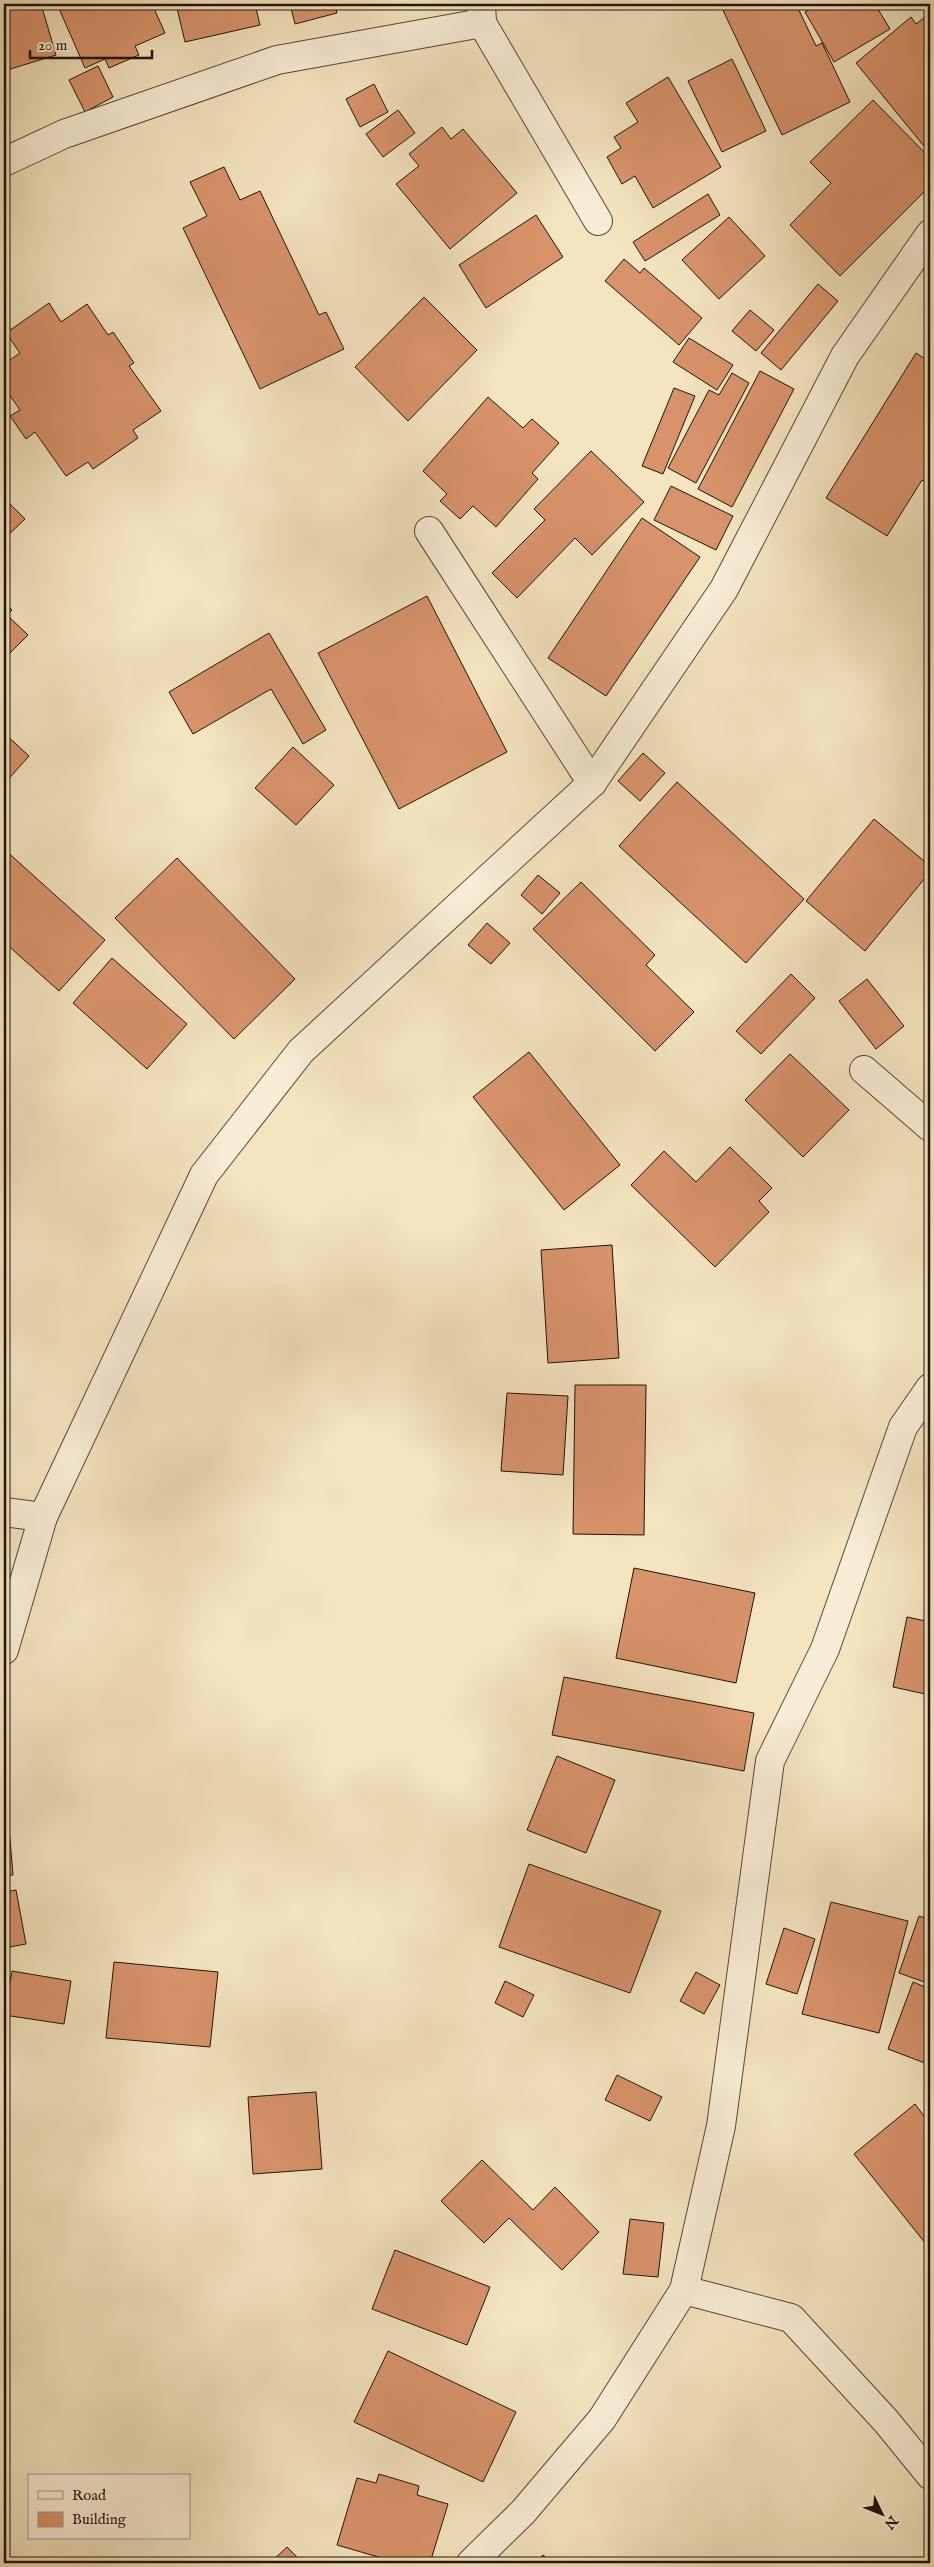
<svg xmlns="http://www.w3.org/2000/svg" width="934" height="2567" font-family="'IM FELL English',serif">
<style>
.building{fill:#d9936b;stroke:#1e140c}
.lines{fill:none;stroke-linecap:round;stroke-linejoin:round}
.minor-casing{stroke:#544839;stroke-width:30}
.minor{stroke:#f8edd6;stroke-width:28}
</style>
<rect width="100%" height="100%" fill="#f4e4c0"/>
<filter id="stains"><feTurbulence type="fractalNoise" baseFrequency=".004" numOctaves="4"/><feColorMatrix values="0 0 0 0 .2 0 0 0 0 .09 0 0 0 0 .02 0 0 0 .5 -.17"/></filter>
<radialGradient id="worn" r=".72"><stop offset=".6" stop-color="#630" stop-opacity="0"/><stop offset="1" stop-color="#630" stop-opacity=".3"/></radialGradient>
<!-- building -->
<g class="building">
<polygon points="4,4 41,4 56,55 4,71"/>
<polygon points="57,4 152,4 165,33 135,46 139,55 109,68 105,59 85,68"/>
<polygon points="176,4 255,4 260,25 185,42"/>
<polygon points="290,4 335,4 337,13 295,24"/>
<polygon points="720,4 796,4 816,46 822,43 850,102 782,135"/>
<polygon points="807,4 875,4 890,29 834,62 805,12 810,9"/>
<polygon points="928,15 930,17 930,149 928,151 856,63 911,17 916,24"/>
<polygon points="732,59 766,131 722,152 688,81"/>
<polygon points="98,66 113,97 85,112 69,80"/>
<polygon points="668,77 721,167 653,208 635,176 622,184 607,157 621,148 614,137 638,122 626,103"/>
<polygon points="374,84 388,112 360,127 346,99"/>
<polygon points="873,100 930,158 930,186 840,276 790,225 831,183 810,162"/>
<polygon points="398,110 415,133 383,157 366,134"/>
<polygon points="442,127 451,139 463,129 517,193 450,249 396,184 419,166 409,154"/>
<polygon points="224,167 240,200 260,191 319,315 326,312 344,349 260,389 183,228 207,216 190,182"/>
<polygon points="708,194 720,215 645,261 633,242"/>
<polygon points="536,215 563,257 486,308 459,265"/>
<polygon points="729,217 765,256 719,299 682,260"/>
<polygon points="624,259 640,273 644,268 702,318 679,345 605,281"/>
<polygon points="818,284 838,301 781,370 761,353"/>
<polygon points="424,297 477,350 408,421 355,367"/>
<polygon points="49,303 61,322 87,304 108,335 113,332 134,363 129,366 161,411 133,430 138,438 93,469 88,462 66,476 35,432 26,439 10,416 20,410 4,387 4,364 20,353 6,333"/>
<polygon points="750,310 774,330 756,351 732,331"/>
<polygon points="689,338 733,365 717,390 673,362"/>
<polygon points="916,353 930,362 930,485 922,480 887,536 826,498"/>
<polygon points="760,371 794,389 732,507 698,489"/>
<polygon points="732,373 749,383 696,483 668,468 709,390 719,395"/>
<polygon points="674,388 695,396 663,474 642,466"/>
<polygon points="488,397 523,428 532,419 559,443 532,473 538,479 496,527 473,506 460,519 440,501 447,494 423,471"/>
<polygon points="591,451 644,502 592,555 575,538 517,598 492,573 545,520 534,509"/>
<polygon points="671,486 733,516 716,550 654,520"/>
<polygon points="7,501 25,519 4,539 4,504"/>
<polygon points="642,518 700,557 606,696 548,658"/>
<polygon points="427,596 507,752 399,809 318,653"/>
<polygon points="4,602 12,610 7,615 28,635 4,659"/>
<polygon points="269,633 326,730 303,744 271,689 193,734 169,692"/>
<polygon points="4,733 29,756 4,784"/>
<polygon points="293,747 334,785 296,825 255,788"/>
<polygon points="643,753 665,773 640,801 618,781"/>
<polygon points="677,782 804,899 746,963 619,846"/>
<polygon points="874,819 930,866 930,872 865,951 806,901"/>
<polygon points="4,849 105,940 59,991 4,942"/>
<polygon points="177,858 295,979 234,1039 115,918"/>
<polygon points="538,875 560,893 542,914 521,895"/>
<polygon points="581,882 655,955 646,965 694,1012 655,1051 533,929"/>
<polygon points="487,923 510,943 491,964 468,945"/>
<polygon points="112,958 187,1024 147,1069 73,1003"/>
<polygon points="791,974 815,998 761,1054 736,1031"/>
<polygon points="867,979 904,1026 876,1049 839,1001"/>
<polygon points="529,1052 620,1165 564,1210 473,1097"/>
<polygon points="790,1054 849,1110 803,1157 745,1100"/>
<polygon points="730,1147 772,1188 759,1201 769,1212 715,1267 631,1185 664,1151 696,1182"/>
<polygon points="612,1245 619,1358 548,1363 541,1250"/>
<polygon points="575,1385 646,1385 644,1535 573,1534"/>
<polygon points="507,1393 568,1396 563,1475 501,1471"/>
<polygon points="634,1568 755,1593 736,1683 616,1658"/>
<polygon points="907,1617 930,1622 930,1695 893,1687"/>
<polygon points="564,1677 754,1713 744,1771 552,1735"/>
<polygon points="557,1756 615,1780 586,1853 527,1830"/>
<polygon points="4,1816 8,1816 13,1875 4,1876"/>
<polygon points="529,1864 661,1911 630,1993 499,1947"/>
<polygon points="16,1890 26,1944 4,1948 4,1892"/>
<polygon points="831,1902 908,1921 879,2033 802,2014"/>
<polygon points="919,1916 930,1920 930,1984 899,1973"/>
<polygon points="784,1928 815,1939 797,1994 766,1984"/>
<polygon points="114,1962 218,1972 210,2047 106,2038"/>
<polygon points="12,1971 71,1981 64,2024 4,2015"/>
<polygon points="696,1972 720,1985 704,2014 680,2001"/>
<polygon points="505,1981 534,1995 523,2017 495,2003"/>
<polygon points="913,1982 930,1989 930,2065 888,2049"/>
<polygon points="617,2075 662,2097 650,2121 605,2100"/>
<polygon points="316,2092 322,2169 253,2174 248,2097"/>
<polygon points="915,2104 930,2124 930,2249 854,2154"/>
<polygon points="482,2160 533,2210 555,2187 599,2232 562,2270 509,2218 484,2243 441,2201"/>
<polygon points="630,2219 664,2223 658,2277 623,2274"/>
<polygon points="395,2250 490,2287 467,2345 372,2309"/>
<polygon points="388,2351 516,2412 483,2482 354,2422"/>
<polygon points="379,2474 419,2486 417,2495 448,2504 430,2563 399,2563 337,2545 357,2478 376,2483"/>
<polygon points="287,2547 303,2563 270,2563"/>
<polygon points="543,2555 553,2563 536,2563"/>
</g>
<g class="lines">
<!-- minor casing -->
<g class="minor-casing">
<g id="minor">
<polyline points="482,23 598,221"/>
<polyline points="4,162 64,134 277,60 482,23 481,4"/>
<polyline points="429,531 592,783"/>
<polyline points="864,1070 930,1127"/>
<polyline points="4,1512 43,1517"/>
<polyline points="4,1650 43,1517 204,1175 301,1051 592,783 724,589 845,356 930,234"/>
<polyline points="684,2290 791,2318 886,2421 930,2475"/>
<polyline points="471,2563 523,2512 602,2419 684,2290 721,2126 770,1761 825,1649 903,1427 930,1388"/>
</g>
</g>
<!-- minor -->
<use href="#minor" class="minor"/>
</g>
<!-- margin -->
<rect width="934" height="2567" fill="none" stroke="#f4e4c0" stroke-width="20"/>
<rect x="5" y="5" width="924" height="2557" fill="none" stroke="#1e140c" stroke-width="2.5"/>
<rect x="10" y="10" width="914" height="2547" fill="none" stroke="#1e140c"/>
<!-- legend -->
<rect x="28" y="2474" width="162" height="65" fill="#f8edd6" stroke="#a19685"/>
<rect x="38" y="2491" width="25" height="8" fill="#f8edd6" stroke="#a19685"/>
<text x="72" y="2500" font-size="15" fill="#1e140c">Road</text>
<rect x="38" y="2512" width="25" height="15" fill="#d9936b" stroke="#a19685"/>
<text x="72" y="2524" font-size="15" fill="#1e140c">Building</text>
<!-- north arrow -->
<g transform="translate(882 2514) rotate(133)" stroke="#f8edd6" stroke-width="4" paint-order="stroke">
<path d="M0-4L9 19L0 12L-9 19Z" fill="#1e140c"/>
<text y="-8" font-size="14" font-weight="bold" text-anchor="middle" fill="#1e140c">N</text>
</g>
<!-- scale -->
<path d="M30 50v8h122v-8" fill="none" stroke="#1e140c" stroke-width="2.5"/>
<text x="38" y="50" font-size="15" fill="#1e140c" stroke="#f8edd6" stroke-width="4" paint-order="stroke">20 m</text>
<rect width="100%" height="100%" filter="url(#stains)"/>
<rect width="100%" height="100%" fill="url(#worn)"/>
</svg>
